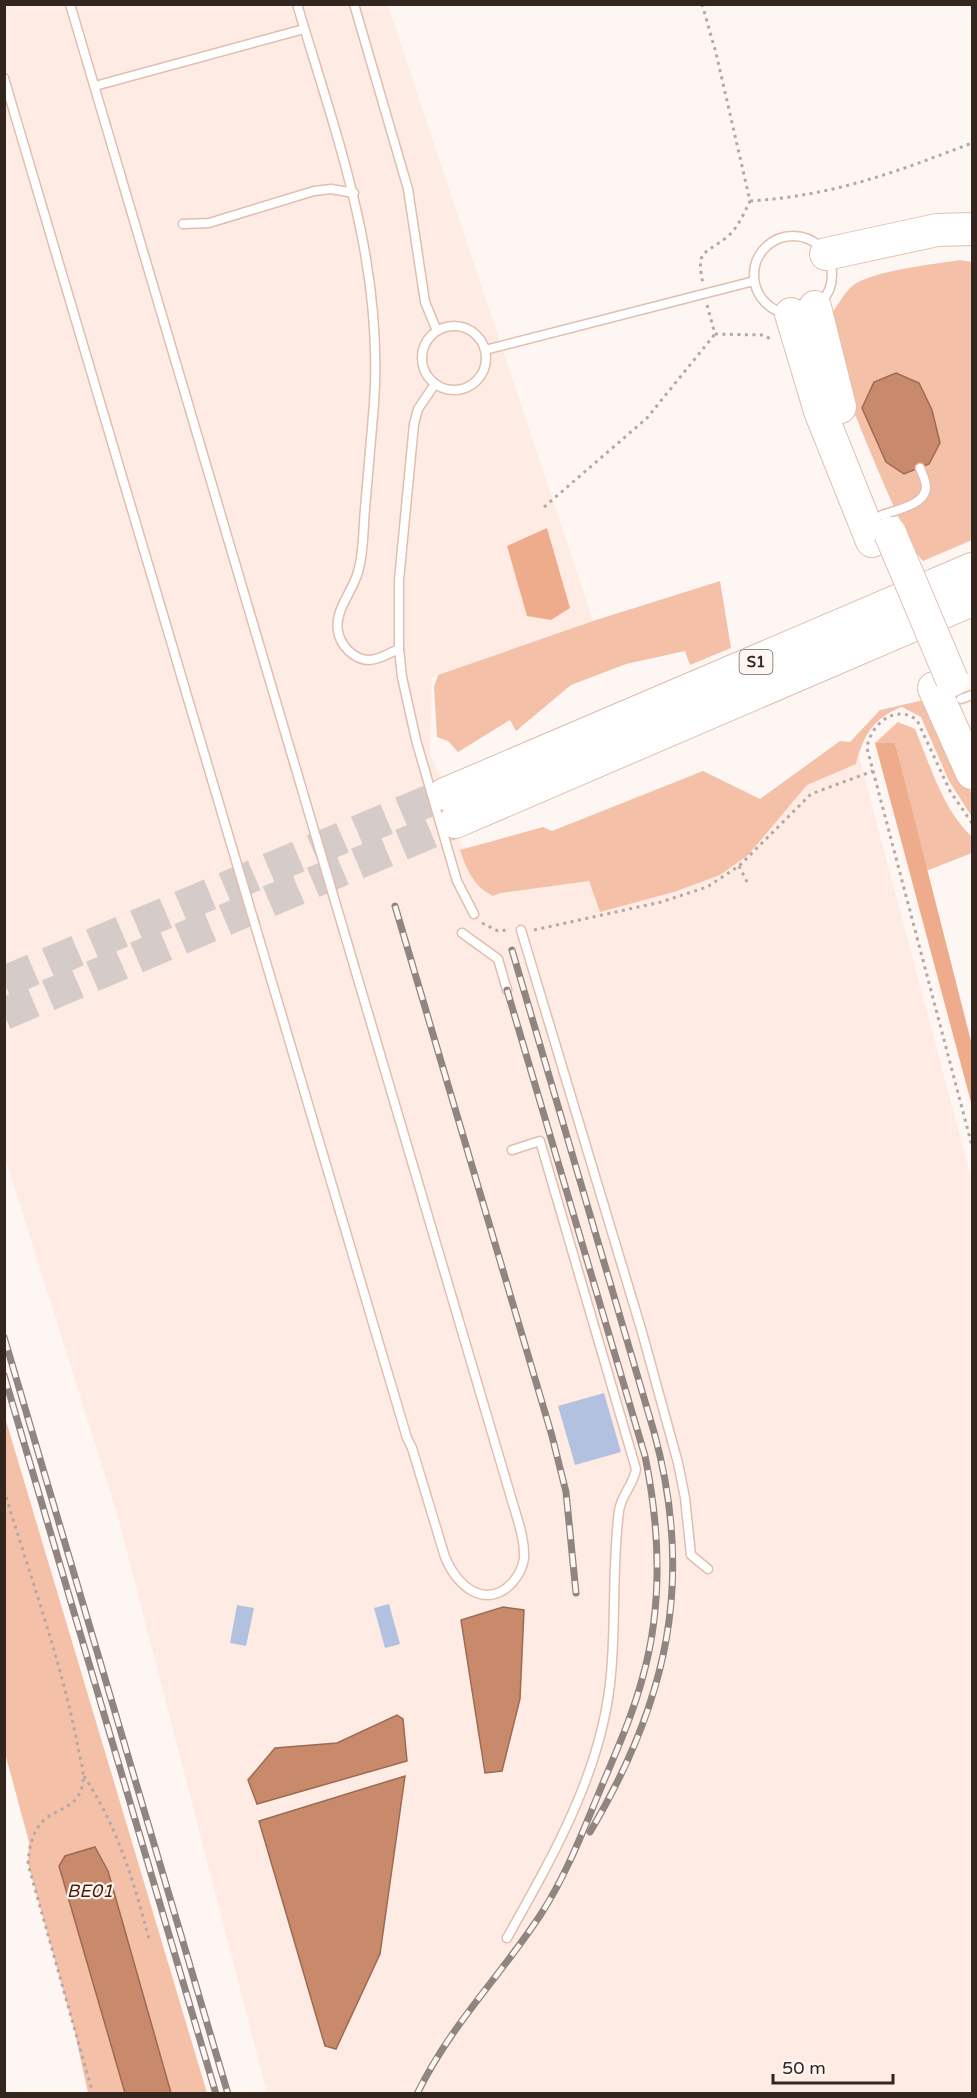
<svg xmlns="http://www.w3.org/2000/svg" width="977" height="2098" font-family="'Varela Round',sans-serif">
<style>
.built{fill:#feece4}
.green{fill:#f4c0a8}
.forest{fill:#efac8d}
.water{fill:#c9896b;stroke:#9c6b54;stroke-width:1.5}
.building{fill:#b2c1df}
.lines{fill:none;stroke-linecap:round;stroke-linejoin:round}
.motorway-tunnel{stroke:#d5ccc9;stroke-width:32;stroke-dasharray:32 16;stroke-linecap:butt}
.service-casing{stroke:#e1beae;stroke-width:11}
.motorway-casing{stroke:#e1beae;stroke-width:34}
.path{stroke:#b3a9a4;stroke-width:3;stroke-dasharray:3 4.5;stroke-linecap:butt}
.service{stroke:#fff;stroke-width:8}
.motorway{stroke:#fff;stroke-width:32}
.rail-casing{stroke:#908580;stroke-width:7}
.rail{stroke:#fef6f3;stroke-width:4.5;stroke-dasharray:14;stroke-linecap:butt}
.motorway-bridge-casing{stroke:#e1beae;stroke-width:34;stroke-linecap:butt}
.motorway-bridge{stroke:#fff;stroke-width:32}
.labels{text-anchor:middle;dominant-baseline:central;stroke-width:4.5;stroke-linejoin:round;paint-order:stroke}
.shield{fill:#fef6f3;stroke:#70645f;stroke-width:1.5}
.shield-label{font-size:15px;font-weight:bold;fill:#33261f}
.water-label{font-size:18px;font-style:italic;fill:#481e07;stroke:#fef6f3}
</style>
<rect width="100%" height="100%" fill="#fef6f3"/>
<!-- built -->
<polygon class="built" points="4,5 388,5 593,621 432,677 430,755 441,777 462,847 639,838 674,880 789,784 858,753 972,1181 972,2093 267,2093 118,1517 5,1157"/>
<!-- green -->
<g class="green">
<path d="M 960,260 L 972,262 L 972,540 L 923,561 L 913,549 C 897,513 821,349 830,319 C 833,310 844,295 850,288 C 866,271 936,264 960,260 Z"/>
<polygon points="720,581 731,648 690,665 685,651 626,664 571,685 516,731 510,720 458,752 448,741 437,737 434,687 438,675 593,621"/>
<path d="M 924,700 L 972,794 L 972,817 L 949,781 L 921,717 L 902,707 C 874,717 863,736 856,764 L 807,785 L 748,855 L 720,875 L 674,892 L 600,912 L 589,881 L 500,893 L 493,896 C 473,886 467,870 460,850 L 543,827 L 552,831 L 703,771 L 760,799 L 840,741 L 850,742 L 880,710 Z"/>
<path d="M 898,722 L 915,729 C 930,765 943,810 972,837 L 972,853 L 926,871 L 895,743 L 875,743 Z"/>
<polygon points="4,1414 207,2093 88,2093 74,2029 28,1864 29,1842 5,1753"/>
</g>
<!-- forest -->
<g class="forest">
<polygon points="547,528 570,608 551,620 527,616 507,546"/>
<polygon points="875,743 895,743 972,1045 972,1106"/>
</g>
<!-- water -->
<g class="water">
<polygon points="896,373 919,383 932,410 940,443 929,464 904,474 886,462 862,408 874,382"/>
<polygon points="503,1607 524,1610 520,1699 502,1771 485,1773 461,1620"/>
<polygon points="397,1715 403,1719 407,1761 257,1804 248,1780 275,1748 337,1743"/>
<polygon points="405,1776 380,1954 336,2049 325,2046 259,1821"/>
<polygon points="95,1847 108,1871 171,2093 125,2093 59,1866 65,1856"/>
</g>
<!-- building -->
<g class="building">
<polygon points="604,1393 621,1452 575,1465 558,1406"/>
<polygon points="389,1604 400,1644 385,1648 374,1608"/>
<polygon points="237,1605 254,1608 246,1646 230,1643"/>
</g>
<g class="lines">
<!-- motorway-tunnel -->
<g class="motorway-tunnel">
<polyline points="4,982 445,794"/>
<polyline points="4,1014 455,822"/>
</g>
<!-- service casing -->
<g class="service-casing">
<g id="service">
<path d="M 297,4 C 337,138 384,262 374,404 C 371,439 368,474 365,509 C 363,529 364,552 358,572 C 353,591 334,611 338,631 C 340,645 354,660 369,660 C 379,660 390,653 399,649"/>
<polyline points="354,4 408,189 425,302 437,331"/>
<path d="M 4,78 L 407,1438 L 412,1448 L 445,1557 C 456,1585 485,1611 512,1583 C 518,1576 523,1568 524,1558 C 525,1540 518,1521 513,1504 L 70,4"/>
<polyline points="95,86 304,29"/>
<polyline points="183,224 209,223 314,191 331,189 354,193"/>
<circle cx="793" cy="275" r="39"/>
<circle cx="454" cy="358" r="32"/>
<polyline points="485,350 754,281"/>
<polyline points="435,384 418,409 414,424 399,580 399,649 402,677 416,740 457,881 474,914"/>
<path d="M 882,515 C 895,510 926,505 926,487 C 926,481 922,473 920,468"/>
<polyline points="961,699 972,695"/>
<polyline points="521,930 642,1332 678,1463 685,1498 691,1555 708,1569"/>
<polyline points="462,933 498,959 507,990"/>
<path d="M 507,1938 C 553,1856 603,1770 611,1674 C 616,1620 612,1564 619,1511 C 621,1495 634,1484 636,1469 L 540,1141 L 512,1150"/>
</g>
</g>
<!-- motorway casing -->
<g class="motorway-casing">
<g id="motorway">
<polyline points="826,254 937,230 972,229"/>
<polyline points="815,307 840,407"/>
<polyline points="791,314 820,411 872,541"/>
<polyline points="934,688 972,773"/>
<polyline points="445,794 972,569"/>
<polyline points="455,822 972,600"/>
</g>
</g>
<!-- path -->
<g class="path">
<path d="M 702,4 L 716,53 L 750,201 C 744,213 738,228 727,237 C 703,256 696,249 703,284"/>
<path d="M 750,201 C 833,196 896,172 972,143"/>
<polyline points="707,305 715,334 762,335 773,340"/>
<polyline points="544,507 647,418 715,334"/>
<path d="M 972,823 L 950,791 L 917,720 C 895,703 870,725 867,748 L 972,1146"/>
<polyline points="739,866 749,886"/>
<polyline points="482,923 498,931 509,930"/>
<polyline points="534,930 661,902 707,887 739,866 811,794 873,771"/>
<path d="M 4,1490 C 29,1573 60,1657 77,1742 C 79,1756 86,1773 82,1787 C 72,1822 32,1798 28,1864 L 93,2094"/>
<path d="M 84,1776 C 118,1828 133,1879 149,1939"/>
</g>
<!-- service -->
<use href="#service" class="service"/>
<!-- motorway -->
<use href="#motorway" class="motorway"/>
<!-- rail casing -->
<g class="rail-casing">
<g id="rail">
<polyline points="395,906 552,1436 566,1492 576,1593"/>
<path d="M 512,950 L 654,1432 C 695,1581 667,1702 590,1832"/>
<polyline points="4,1337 228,2094"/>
<polyline points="4,1375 216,2094"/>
<path d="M 417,2094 C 451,2024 500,1977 541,1914 C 565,1877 581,1836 598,1795 C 614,1756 632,1718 643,1676 C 663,1604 660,1529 645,1456 L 507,990"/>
</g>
</g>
<!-- rail -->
<use href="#rail" class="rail"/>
<!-- motorway-bridge casing -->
<g class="motorway-bridge-casing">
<polyline id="motorway-bridge" points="890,533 952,680"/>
</g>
<!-- motorway-bridge -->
<use href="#motorway-bridge" class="motorway-bridge"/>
</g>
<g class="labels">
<!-- shield labels -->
<rect class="shield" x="739.5" y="650" width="33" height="24" rx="4.5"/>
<g class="shield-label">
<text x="756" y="662">S1</text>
</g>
<!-- water labels -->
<g class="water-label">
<text x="90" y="1891">BE01</text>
</g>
</g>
<!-- border -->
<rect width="977" height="2098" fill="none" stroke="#33261f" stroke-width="12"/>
<!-- scale -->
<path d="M773 2074v9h120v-9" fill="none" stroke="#33261f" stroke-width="3"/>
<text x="782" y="2074" font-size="18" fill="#33261f" stroke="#fef6f3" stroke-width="4.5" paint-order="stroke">50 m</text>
</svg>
